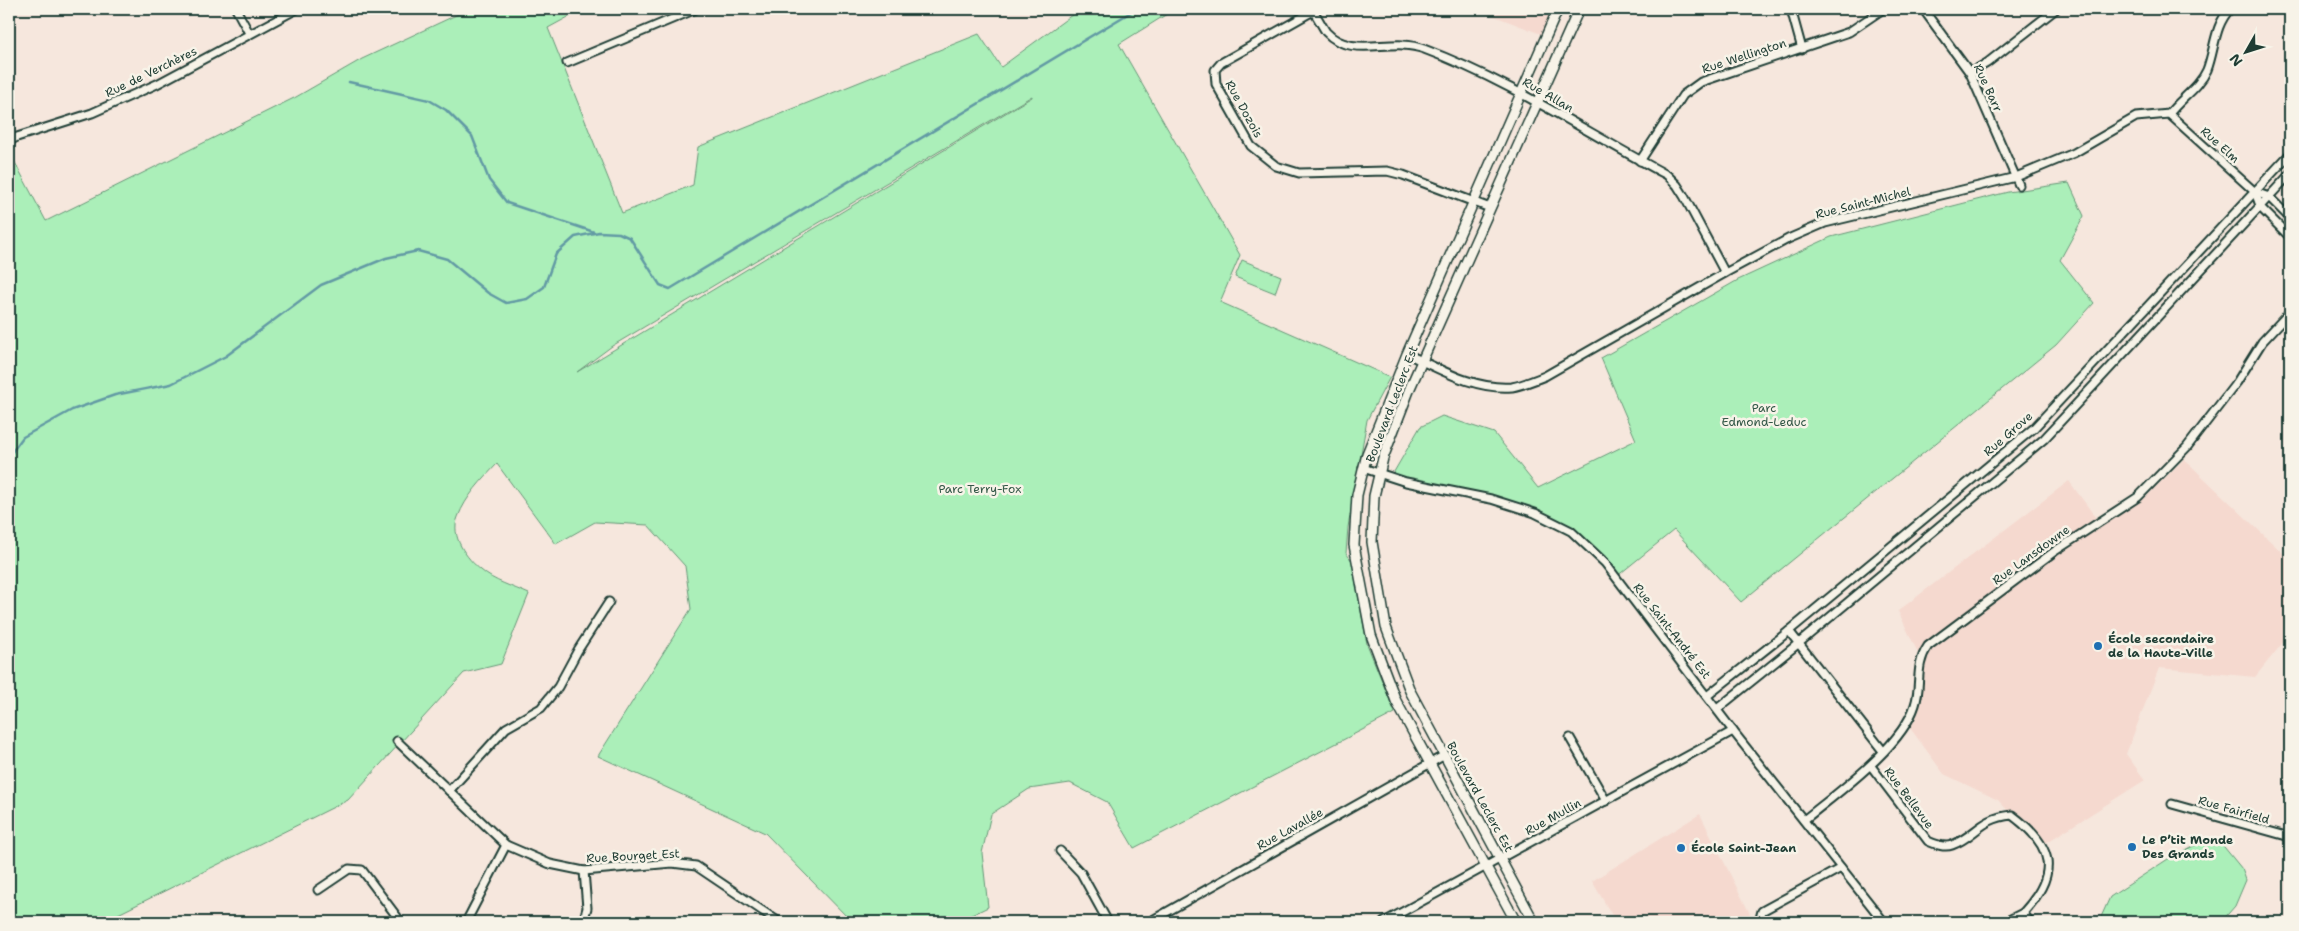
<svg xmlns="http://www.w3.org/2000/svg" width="2299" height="931" font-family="'Shantell Sans',sans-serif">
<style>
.built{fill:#f5d9cf}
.green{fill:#abefb9;stroke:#659676;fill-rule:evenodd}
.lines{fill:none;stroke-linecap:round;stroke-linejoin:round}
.stream{stroke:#629aa4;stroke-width:2.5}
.minor-casing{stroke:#1f3d34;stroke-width:11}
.tertiary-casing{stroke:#1f3d34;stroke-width:12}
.minor{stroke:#f7f3e8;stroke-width:7}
.tertiary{stroke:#f7f3e8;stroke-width:9}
.poi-dot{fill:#1f6fb2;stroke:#f7f3e8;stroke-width:2}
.labels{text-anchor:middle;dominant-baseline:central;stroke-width:5;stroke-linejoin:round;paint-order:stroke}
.street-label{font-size:12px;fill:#1f3d34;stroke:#f7f3e8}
.park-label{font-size:12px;fill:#345848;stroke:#f7f3e8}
.poi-label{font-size:12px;font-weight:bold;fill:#1f3d34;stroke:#f7f3e8;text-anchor:start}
</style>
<rect width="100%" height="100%" fill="#f6e7dd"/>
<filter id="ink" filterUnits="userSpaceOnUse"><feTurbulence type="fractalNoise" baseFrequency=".02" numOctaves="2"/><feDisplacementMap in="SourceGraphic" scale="10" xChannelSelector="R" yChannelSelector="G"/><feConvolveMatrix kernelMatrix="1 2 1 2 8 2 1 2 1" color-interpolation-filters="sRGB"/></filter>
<g filter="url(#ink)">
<!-- built -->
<g class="built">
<polygon points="1476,9 1552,9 1541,34"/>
<polygon points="2184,459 2290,560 2290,634 2255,677 2159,668 2126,754 2145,780 2041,846 1998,800 1944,774 1907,724 1916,705 1920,657 1898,611 2069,481 2102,526 2145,498"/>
<polygon points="1700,814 1754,922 1616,922 1592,881"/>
</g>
<!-- green -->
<g class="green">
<path d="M 469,9 L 583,9 L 548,28 L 622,213 L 693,185 L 698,147 L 979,34 L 1001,67 L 1080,9 L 1175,9 L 1119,44 L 1240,255 L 1220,302 L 1390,377 L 1367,420 L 1348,527 L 1346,553 L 1352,561 L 1367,644 L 1395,713 L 1134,848 L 1107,802 L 1070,783 L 1029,789 L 991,814 L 982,853 L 988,907 L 957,922 L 852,922 L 765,833 L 598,756 L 691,609 L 685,566 L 648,525 L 595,522 L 556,544 L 497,464 C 482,480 466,496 458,517 C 450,536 466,558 481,570 C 493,581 514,587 529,594 L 501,664 L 464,673 L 348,800 L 102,922 L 9,922 L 9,156 L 11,155 L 46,221 L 296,97 L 362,59 ZM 1032,96 L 1032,97 L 577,372 L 612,346 Z"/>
<polygon points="2069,183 2084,216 2060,260 2094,303 2056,345 1741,602 1674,530 1616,577 1571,531 1535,513 1391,477 1420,427 1442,416 1494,433 1538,488 1636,440 1601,358 1738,280 1831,237 2008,192"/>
<polygon points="1242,260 1281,276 1275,293 1235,277"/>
<polygon points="2205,840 2220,842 2242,869 2246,880 2235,906 2221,922 2104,922 2101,917 2110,897 2168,859"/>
</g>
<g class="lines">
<!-- stream -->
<g class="stream">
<polyline points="349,82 429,100 446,110 472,136 489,180 507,203 594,232"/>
<polyline points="9,456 23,437 72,410 115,395 171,384 226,356 321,285 386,258 418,251 447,259 488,293 506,303 527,299 544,287 556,254 575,237 599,232 619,233 630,238 660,285 670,289 1136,9"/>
</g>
<!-- minor casing -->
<g class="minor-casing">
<g id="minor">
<polyline points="236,9 249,33"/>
<polyline points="1791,9 1802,49"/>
<polyline points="1923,9 1970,73 2019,185"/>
<polyline points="1315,10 1221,63 1215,70 1216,84 1251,146 1276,166 1299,173 1387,171 1403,175 1490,208"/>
<path d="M 1314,12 C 1318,18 1322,26 1326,32 C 1352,60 1391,36 1424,49 C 1510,81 1586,132 1667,175 L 1677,185 L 1684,196 L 1725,273"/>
<polyline points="567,63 696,9"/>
<polyline points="1970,73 1987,63 2056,9"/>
<polyline points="2169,114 2255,192 2269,197 2290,218"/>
<polyline points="9,141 17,137 92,113 157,84 297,9"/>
<polyline points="1640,161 1683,95 1701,82 1849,32 1883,9"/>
<polyline points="2255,192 2261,208 2290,237"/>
<path d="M 1407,354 C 1440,369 1474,390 1512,387 C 1523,385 1535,380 1545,376 L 1725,273 L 1788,239 L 1825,223 L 2016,177 L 2074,153 L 2136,117 L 2169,114 C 2180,99 2199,88 2207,70 C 2215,49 2214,26 2230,9"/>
<polyline points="1363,468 1406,482 1491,499 1535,513 1571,531 1605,563 1733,731 1884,922"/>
<polyline points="1789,631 1883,751"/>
<polyline points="1707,696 1789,631 2034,428 2290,154"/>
<polyline points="1717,709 1799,643 2044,439 2290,174"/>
<polyline points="1570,738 1606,801"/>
<polyline points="397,741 506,845 550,864 584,871 672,863 696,866 779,922"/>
<path d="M 1871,766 L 1928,841 C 1935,844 1944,848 1952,845 C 1976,836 1980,818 2012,815 C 2055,847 2059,874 2023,913"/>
<polyline points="449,791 506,728 541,708 558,687 578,650 609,602"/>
<polyline points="2172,804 2290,837"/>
<path d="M 1804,820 C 1837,793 1902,747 1915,705 C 1922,684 1914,667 1928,646 L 2055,551 L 2138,497 L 2187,447 L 2237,382 L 2262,342 L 2290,312"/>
<polyline points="1060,851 1081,873 1108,922"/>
<polyline points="318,890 349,869 362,870 401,922"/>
<polyline points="466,922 506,845"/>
<polyline points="583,922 587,908 584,871"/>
<polyline points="1149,922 1443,756"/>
<polyline points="1384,922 1733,731"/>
<polyline points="1759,922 1762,911 1841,868"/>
<polyline points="2005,922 2023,913 2030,922"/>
</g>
</g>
<!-- tertiary casing -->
<g class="tertiary-casing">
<g id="tertiary">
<polyline points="1516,922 1396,701 1371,635 1354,545 1357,495 1367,454 1407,354 1558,9"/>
<polyline points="1534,922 1410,691 1386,627 1372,542 1374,496 1383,458 1410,388 1579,9"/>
</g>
</g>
<!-- minor -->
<use href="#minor" class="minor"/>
<!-- tertiary -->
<use href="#tertiary" class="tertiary"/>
</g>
</g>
<!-- markers -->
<g class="poi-dot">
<circle cx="2098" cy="646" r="5"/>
<circle cx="2132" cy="847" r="5"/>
<circle cx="1681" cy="848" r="5"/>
</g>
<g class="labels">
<!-- street labels -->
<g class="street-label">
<text transform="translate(1744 56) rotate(-18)">Rue Wellington</text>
<text transform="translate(151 72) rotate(-26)">Rue de Verchères</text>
<text transform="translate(1988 88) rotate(65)">Rue Barr</text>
<text transform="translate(1548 95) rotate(30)">Rue Allan</text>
<text transform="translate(1244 109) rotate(61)">Rue Dozois</text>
<text transform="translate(2220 145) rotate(42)">Rue Elm</text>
<text transform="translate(1863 203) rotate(-14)">Rue Saint-Michel</text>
<text transform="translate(1392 404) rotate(-69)">Boulevard Leclerc Est</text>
<text transform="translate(2008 434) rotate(-41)">Rue Grove</text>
<text transform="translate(2031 555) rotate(-36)">Rue Lansdowne</text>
<text transform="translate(1672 631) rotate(52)">Rue Saint-André Est</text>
<text transform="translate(1480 797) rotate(61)">Boulevard Leclerc Est</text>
<text transform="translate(1909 798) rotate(53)">Rue Bellevue</text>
<text transform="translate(2234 810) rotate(16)">Rue Fairfield</text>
<text transform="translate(1553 817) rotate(-29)">Rue Mullin</text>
<text transform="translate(1290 829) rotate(-29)">Rue Lavallée</text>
<text transform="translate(633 856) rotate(-3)">Rue Bourget Est</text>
</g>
<!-- park labels -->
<g class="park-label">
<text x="1764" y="408">Parc<tspan x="1764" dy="14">Edmond-Leduc</tspan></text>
<text x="980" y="489">Parc Terry-Fox</text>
</g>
<!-- poi labels -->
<g class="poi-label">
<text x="2108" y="639">École secondaire<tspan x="2108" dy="14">de la Haute-Ville</tspan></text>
<text x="2142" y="840">Le P’tit Monde<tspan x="2142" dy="14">Des Grands</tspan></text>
<text x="1691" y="848">École Saint-Jean</text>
</g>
</g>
<!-- margin -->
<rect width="2299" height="931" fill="none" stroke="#f7f3e8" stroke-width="30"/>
<rect x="15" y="15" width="2269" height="901" fill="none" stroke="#1f3d34" stroke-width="2" filter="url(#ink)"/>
<!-- north arrow -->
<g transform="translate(2246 52) rotate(231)" stroke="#f7f3e8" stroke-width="4" paint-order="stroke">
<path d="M0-4L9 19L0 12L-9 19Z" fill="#1f3d34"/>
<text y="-8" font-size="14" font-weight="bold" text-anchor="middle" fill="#1f3d34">N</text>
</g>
</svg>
